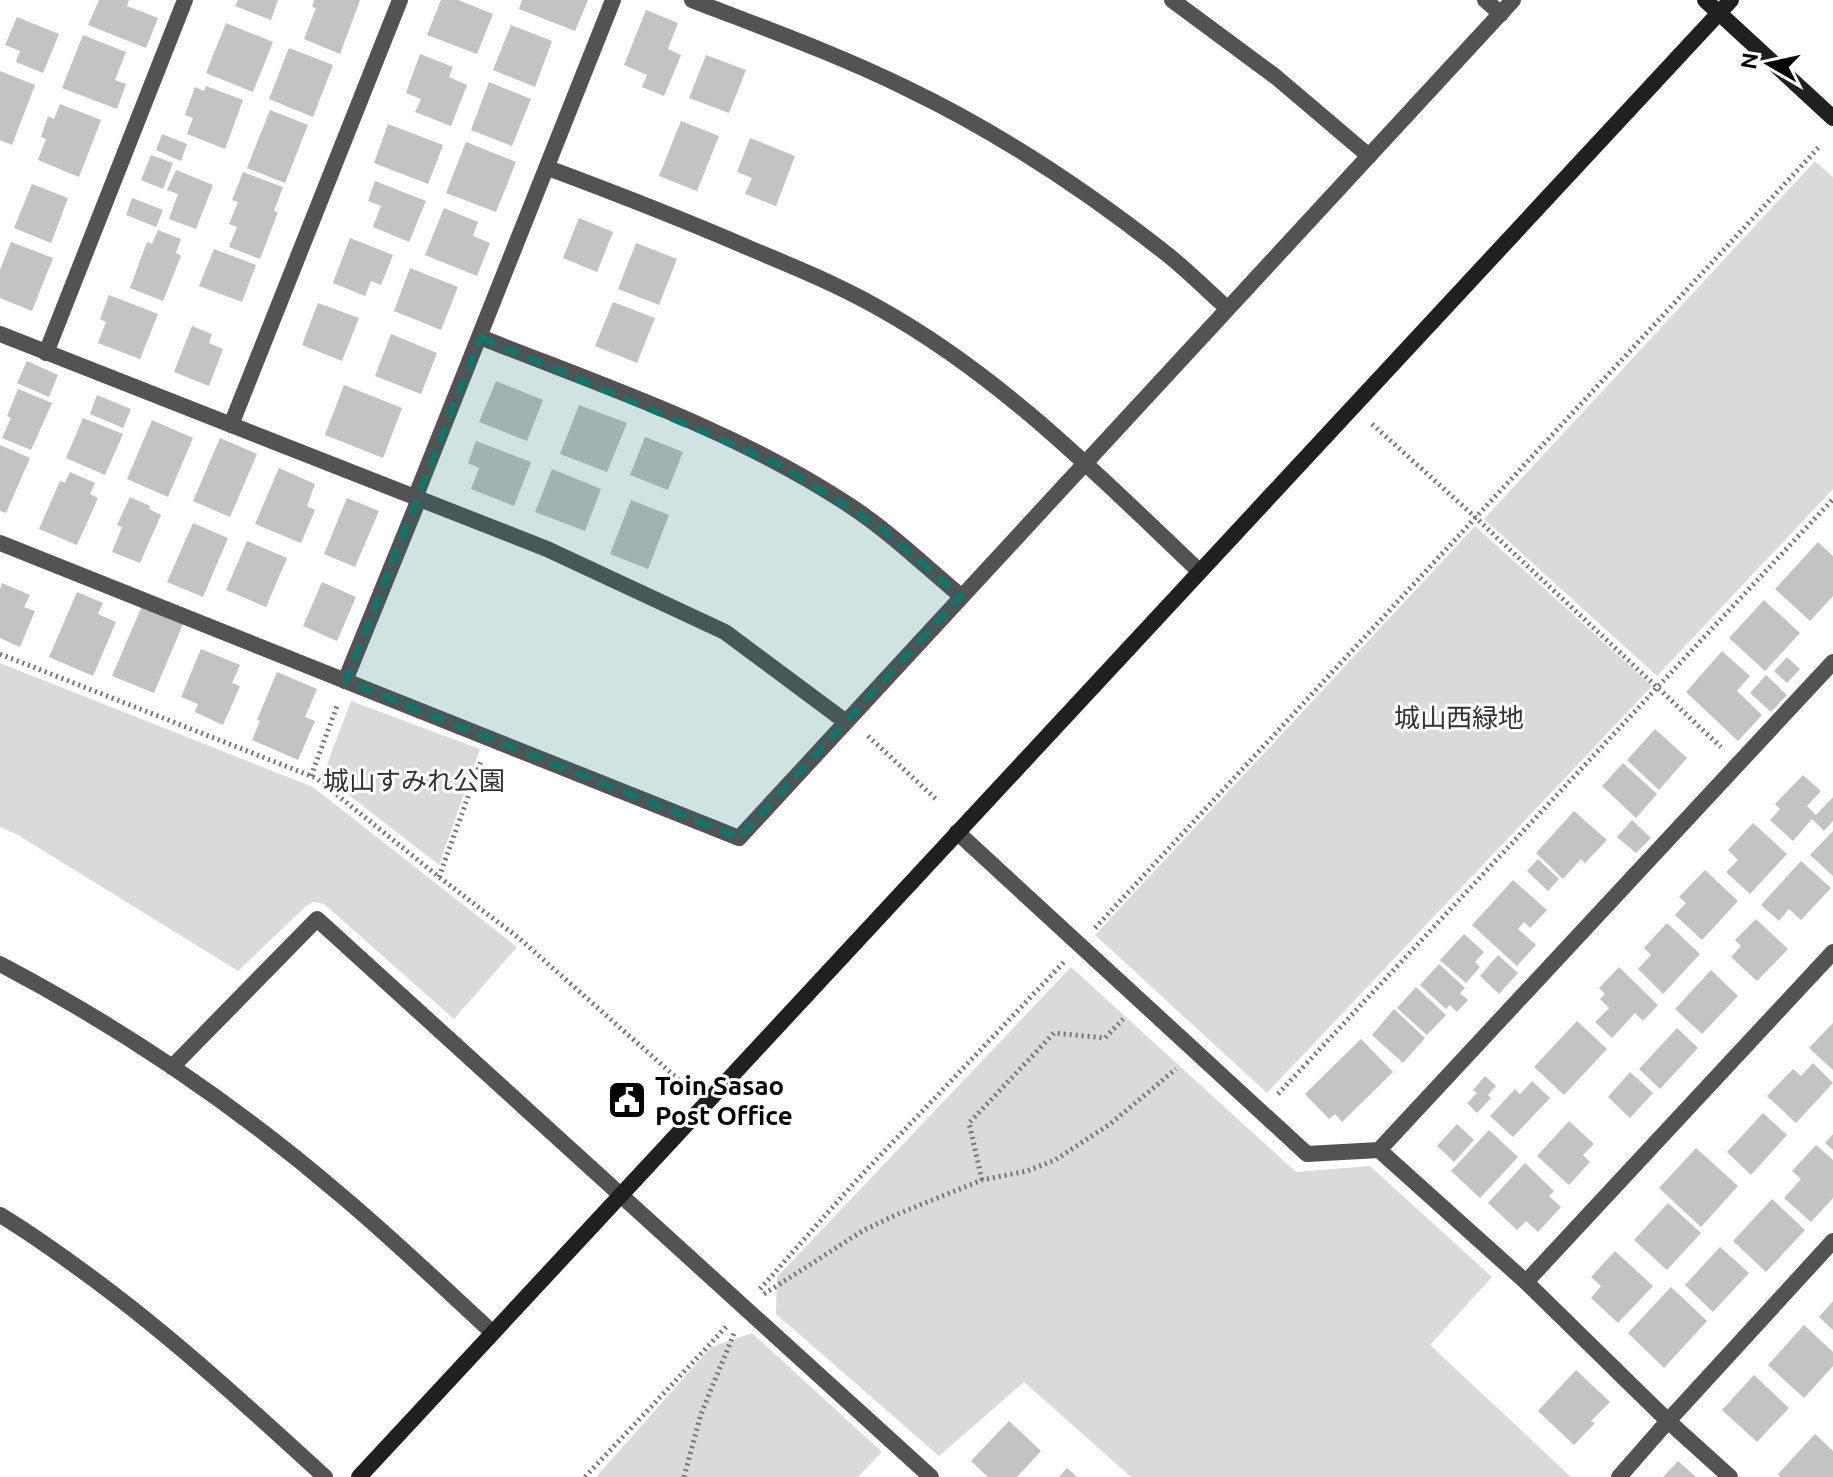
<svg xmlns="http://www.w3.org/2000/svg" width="1833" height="1477" font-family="Ubuntu,'Noto Sans JP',sans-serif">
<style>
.green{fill:#dadada}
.building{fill:#c3c3c3}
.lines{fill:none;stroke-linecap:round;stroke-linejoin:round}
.path{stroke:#757575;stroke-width:5;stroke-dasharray:2 4;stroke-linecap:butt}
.street{stroke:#535353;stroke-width:16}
.secondary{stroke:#202020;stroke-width:16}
.marked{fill:#0f766e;fill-opacity:0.2;stroke:#0f766e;stroke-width:6;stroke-dasharray:16 10;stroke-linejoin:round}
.labels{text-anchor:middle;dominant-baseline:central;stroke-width:6;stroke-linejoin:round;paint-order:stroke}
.park-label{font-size:26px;fill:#313131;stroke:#fff}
.poi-label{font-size:26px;font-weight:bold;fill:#000;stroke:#fff;text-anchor:start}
</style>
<rect width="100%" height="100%" fill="#fff"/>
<!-- green -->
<g class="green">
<polygon points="1815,161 1833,177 1833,489 1657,676 1484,519"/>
<polygon points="1475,526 1652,686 1267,1093 1095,935"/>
<polygon points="0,663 313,787 517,947 454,1019 324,904 314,902 306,906 238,971 18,835 0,827"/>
<polygon points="351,701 480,749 439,865 323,775"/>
<polygon points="1071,967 1296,1172 1370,1166 1492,1277 1430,1345 1571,1477 1131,1477 1024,1382 939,1456 776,1314 777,1277"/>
<polygon points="752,1333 882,1452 858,1477 596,1477 711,1347"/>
</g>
<!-- building -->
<g class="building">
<polygon points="99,0 129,0 127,6 158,18 146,48 88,25"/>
<polygon points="238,0 278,0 271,20 235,6"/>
<polygon points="314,0 360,0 340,54 304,39 316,8 312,7"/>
<polygon points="441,0 458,0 493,14 477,54 427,35"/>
<polygon points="522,0 588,0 575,31 519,9"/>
<polygon points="646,10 678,23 668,49 681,55 664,96 642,87 647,75 624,65"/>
<polygon points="17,17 59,34 43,73 16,62 20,51 5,45"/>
<polygon points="226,23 273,42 253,92 206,73"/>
<polygon points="511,25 552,41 535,87 493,70"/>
<polygon points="83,35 126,52 115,80 126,84 117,109 62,88"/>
<polygon points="289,48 333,65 313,117 269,99"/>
<polygon points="420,54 453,67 449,77 467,85 451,126 415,112 421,99 406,93"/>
<polygon points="706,55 746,70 729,113 689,98"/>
<polygon points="0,71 35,85 12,145 0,140"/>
<polygon points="489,82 531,99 512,146 471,130"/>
<polygon points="206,86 243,100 225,149 187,134 193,118 185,115 195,87 204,91"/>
<polygon points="60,104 101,120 79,177 38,160 46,139 41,137 48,116 54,119"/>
<polygon points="270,110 308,125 285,183 247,168"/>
<polygon points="681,121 719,136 697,191 659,176"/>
<polygon points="388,124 443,145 428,184 374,163"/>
<polygon points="162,134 187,144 181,161 156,150"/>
<polygon points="750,138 795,156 776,206 745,194 752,178 737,172"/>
<polygon points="466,142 516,162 496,212 446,193"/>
<polygon points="151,155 173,163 163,189 141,180"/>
<polygon points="176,170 213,185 196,229 169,219 178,194 167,190"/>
<polygon points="243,172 283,187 274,211 278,212 260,259 229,247 237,227 229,224 238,202 232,200"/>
<polygon points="375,181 426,201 409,242 373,227 381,206 368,201"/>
<polygon points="32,184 68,198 51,243 14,228"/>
<polygon points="132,198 163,210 156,227 126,215"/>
<polygon points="444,208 478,222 473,236 490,243 477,276 425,255"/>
<polygon points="579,218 613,232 597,272 563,258"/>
<polygon points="158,230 181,239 176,253 181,256 163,301 130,288 147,242 152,244"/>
<polygon points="350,238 393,255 381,285 371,281 365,296 333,283"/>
<polygon points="11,242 53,258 32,311 0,298 0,270"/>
<polygon points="636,243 677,259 659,305 618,289"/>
<polygon points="214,249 256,265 242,302 199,286"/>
<polygon points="410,268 458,287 441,330 394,311"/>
<polygon points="109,295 158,314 140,359 98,343 106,322 100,319"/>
<polygon points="613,302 655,318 637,363 595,346"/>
<polygon points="318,303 359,318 342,361 302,345"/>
<polygon points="192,326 212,334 209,343 223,349 209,386 174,372"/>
<polygon points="391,334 437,353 421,394 375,376"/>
<polygon points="27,361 58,375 49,397 17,383"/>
<polygon points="496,381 543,400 527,441 479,422"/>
<polygon points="344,385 402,408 383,458 325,435"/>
<polygon points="18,389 52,403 31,450 2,438 11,418 7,416"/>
<polygon points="97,395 131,409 123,428 90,414"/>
<polygon points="579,405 627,423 607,472 560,454"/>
<polygon points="83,418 123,434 105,475 66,458"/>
<polygon points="152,420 193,438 168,497 127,479"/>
<polygon points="645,437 683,452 668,490 630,475"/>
<polygon points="220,438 257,454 230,517 193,501"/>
<polygon points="476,441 531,462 514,506 471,489 479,468 468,463"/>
<polygon points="0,445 30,458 6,513 0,511"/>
<polygon points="279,468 315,484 307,506 315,510 301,543 255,524"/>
<polygon points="552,469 601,489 585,531 535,512"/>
<polygon points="70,472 95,483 90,494 98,498 77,545 39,529 60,481 65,483"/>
<polygon points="130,497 150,506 149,509 161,515 140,563 112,552 122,527 117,525"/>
<polygon points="347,498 379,511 355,567 324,554"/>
<polygon points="631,500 669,515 648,569 610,554"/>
<polygon points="193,523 228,538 203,597 167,582"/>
<polygon points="247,541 287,558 266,607 226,590"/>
<polygon points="1818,542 1833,556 1833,596 1810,621 1775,589"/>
<polygon points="322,582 356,597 337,641 303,626"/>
<polygon points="2,583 30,595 24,607 35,611 20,647 0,638 0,589"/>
<polygon points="77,592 103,603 98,614 116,622 93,676 49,657"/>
<polygon points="1764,600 1800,633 1765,671 1729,638"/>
<polygon points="142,606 183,624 154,693 112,676"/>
<polygon points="201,649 240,665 232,683 240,686 223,725 195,712 198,704 181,697"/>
<polygon points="1722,651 1750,676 1737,691 1762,715 1738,741 1686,692"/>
<polygon points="1787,657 1800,669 1787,683 1774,671"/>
<polygon points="277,672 317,689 305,717 315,721 298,760 252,740 260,721 257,720"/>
<polygon points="1766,675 1787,695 1771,712 1750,693"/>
<polygon points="1655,729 1687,758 1659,790 1627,760"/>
<polygon points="1623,763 1657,794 1636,818 1602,786"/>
<polygon points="1803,775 1821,791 1807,806 1816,815 1833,797 1833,821 1824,831 1812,819 1793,841 1770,820 1780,809 1775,804"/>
<polygon points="1574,811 1607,840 1585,863 1581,859 1563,879 1536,853"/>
<polygon points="1632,820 1651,838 1636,853 1617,837"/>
<polygon points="1753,823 1787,854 1750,894 1726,872 1738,860 1728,850"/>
<polygon points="1833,831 1833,876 1810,855"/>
<polygon points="1538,859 1559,879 1548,891 1527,871"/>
<polygon points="1801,861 1831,888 1801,920 1789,909 1779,921 1761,905"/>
<polygon points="1705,870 1738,901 1702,940 1675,915 1686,903 1679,897"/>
<polygon points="1513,880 1547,910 1530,928 1524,922 1518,929 1536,945 1517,966 1472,925"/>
<polygon points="1756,919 1788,949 1757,981 1731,957 1741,946 1735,940"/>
<polygon points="1667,923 1700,954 1663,994 1638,969 1651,955 1644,948"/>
<polygon points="1464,934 1484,952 1475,962 1480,967 1466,983 1440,960"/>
<polygon points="1498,955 1518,973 1499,994 1480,976"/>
<polygon points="1439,964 1465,988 1460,993 1468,1000 1457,1012 1450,1005 1446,1009 1420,985"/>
<polygon points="1619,967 1658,1005 1643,1021 1635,1013 1612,1038 1595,1022 1609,1008 1600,999 1605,994 1599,988"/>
<polygon points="1711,970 1738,996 1702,1034 1675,1009"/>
<polygon points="1416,987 1446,1015 1427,1035 1397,1008"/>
<polygon points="1394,1009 1425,1038 1403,1063 1372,1035"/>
<polygon points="1577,1021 1607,1049 1564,1095 1534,1067"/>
<polygon points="1833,1023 1833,1070 1809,1048"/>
<polygon points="1677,1028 1698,1048 1660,1089 1639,1069"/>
<polygon points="1361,1039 1393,1072 1342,1122 1335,1114 1329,1119 1305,1094"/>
<polygon points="1813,1063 1833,1083 1796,1123 1767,1096 1793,1069 1801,1076"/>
<polygon points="1630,1072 1653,1093 1630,1118 1608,1097"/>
<polygon points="1485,1076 1496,1086 1488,1095 1491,1098 1477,1113 1467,1103 1477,1093 1473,1090"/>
<polygon points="1532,1081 1550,1098 1513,1137 1490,1116 1515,1089 1520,1094"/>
<polygon points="1763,1113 1787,1135 1751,1175 1727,1152"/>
<polygon points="1569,1121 1594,1144 1583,1155 1590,1162 1569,1185 1537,1156"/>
<polygon points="1457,1124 1474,1140 1454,1162 1437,1146"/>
<polygon points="1489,1130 1518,1157 1480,1198 1451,1171"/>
<polygon points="1833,1134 1833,1150 1825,1143"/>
<polygon points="1816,1145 1833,1160 1833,1198 1811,1222 1784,1198 1801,1179 1792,1171"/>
<polygon points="1696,1148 1738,1186 1701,1227 1659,1188"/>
<polygon points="1525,1163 1554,1191 1549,1196 1561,1207 1538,1232 1526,1221 1517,1230 1488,1203"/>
<polygon points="1772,1199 1805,1230 1766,1272 1733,1241"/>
<polygon points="1668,1203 1701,1233 1667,1270 1634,1240"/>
<polygon points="1720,1247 1749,1273 1713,1312 1685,1285"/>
<polygon points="1615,1251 1653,1286 1618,1323 1591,1298 1601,1286 1591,1277"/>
<polygon points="1671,1287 1707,1321 1664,1368 1628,1333"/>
<polygon points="1833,1301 1833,1330 1819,1317"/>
<polygon points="1804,1325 1833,1352 1833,1366 1804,1398 1768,1365"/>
<polygon points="1576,1370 1610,1402 1591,1421 1595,1423 1574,1445 1538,1411"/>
<polygon points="1754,1375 1789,1408 1757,1442 1722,1410"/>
<polygon points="1009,1421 1041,1451 1017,1477 988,1477 971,1461"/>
<polygon points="1815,1434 1833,1451 1833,1477 1780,1477 1778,1474"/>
<polygon points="1678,1461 1696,1477 1663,1477"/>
<polygon points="1067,1468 1077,1477 1059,1477"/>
</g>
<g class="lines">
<!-- path -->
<g class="path">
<polyline points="1372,424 1475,517 1721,747"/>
<polyline points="0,654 316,778 439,877 520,939 679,1080"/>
<polyline points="868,736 938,801"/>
<polyline points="311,776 337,706"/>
<polyline points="439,877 481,761"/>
<polyline points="1095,928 1819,147"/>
<polyline points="1278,1094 1833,499"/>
<polyline points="982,1180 969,1123 1054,1033 1105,1038 1123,1019"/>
<polyline points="760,1289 855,1182 1064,962"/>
<polyline points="764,1294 864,1230 900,1213 982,1180 1027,1171 1055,1160 1110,1124 1176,1069"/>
<polyline points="585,1477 727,1326"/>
<polyline points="684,1477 701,1414 735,1331"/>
</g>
<!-- street -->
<g class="street">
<path d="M 692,0 C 764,28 837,54 906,88 C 1000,133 1087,191 1168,255 C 1189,272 1208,291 1227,308"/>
<polyline points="1172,0 1276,77 1369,156"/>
<polyline points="1485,0 1501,14"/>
<path d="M 548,168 C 618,194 687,221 756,251 C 797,268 838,285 877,307 C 1000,375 1098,475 1199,571"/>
<polyline points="0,334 547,549 725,632 846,722"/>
<path d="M 480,337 C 606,387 738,431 852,507 C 891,533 925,566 961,596"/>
<polyline points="46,353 185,0"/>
<polyline points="231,425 400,0"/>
<polyline points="415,498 613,0"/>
<polyline points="0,543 739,838 1513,0"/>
<polyline points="345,681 419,499"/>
<polyline points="957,832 1307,1154 1379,1150 1833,662"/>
<path d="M 0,964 C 122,1028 238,1107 343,1197 C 394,1240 443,1287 492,1332"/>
<polyline points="172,1067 317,919 931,1477"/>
<polyline points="1379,1150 1526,1282 1668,1421 1730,1477"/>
<path d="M 0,1215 C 27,1231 52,1249 77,1267 C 165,1330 245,1404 325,1477"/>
<polyline points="1526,1282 1833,952"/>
<polyline points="1619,1477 1668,1421 1833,1241"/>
</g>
<!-- secondary -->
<g class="secondary">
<polyline points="1705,0 1833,118"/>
<polyline points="359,1477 1731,0"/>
</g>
</g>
<!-- marked area -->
<path class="marked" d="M 480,337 L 781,465 L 884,530 L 961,596 L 739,838 L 345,681 Z"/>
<!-- icons -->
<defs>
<g id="civic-square" transform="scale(2)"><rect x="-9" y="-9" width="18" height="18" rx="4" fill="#000" stroke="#fff"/><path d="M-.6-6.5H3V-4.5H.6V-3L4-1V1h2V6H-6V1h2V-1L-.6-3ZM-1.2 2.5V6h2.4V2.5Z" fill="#fff"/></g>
</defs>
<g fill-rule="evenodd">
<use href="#civic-square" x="627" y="1100"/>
</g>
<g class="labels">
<!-- park labels -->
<g class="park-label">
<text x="1459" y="717">城山西緑地</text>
<text x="414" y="780">城山すみれ公園</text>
</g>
<!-- poi labels -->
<g class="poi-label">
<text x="655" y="1085">Toin Sasao<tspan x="655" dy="30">Post Office</tspan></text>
</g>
</g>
<!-- north arrow -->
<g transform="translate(1769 64) rotate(279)" stroke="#ffffff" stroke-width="6" paint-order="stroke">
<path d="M0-6L14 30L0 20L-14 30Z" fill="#000000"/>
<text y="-12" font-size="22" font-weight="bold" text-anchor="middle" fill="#000000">N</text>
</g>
</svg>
